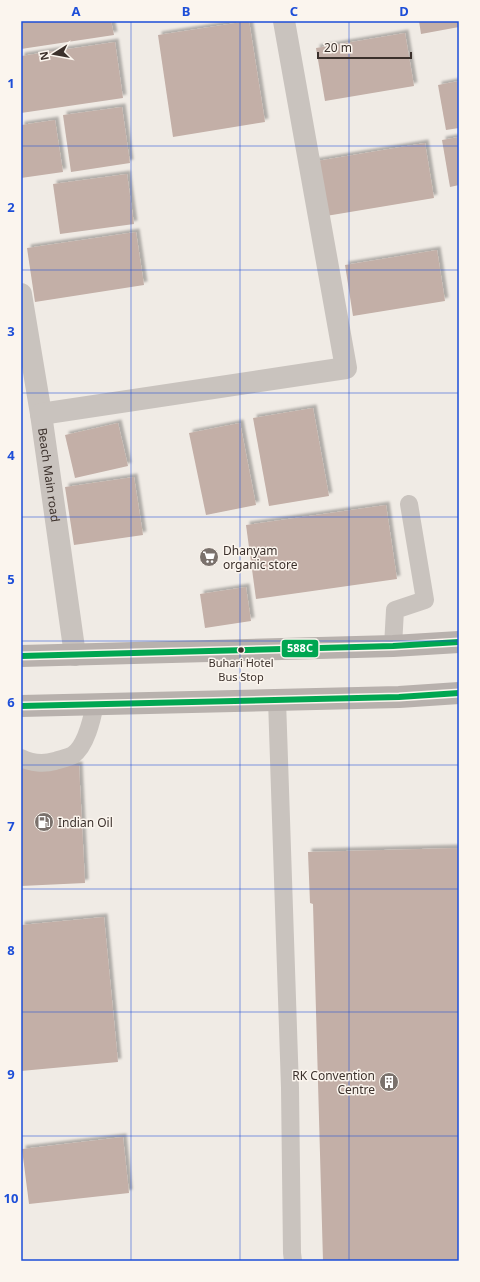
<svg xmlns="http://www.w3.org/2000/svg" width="480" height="1282" font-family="'Noto Sans',sans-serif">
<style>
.building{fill:#c3afa7;filter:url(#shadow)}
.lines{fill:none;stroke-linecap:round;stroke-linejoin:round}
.service{stroke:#c9c3be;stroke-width:18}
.minor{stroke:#c9c3be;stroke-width:22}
.primary{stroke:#b8b1ad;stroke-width:22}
.bus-1-casing{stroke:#fbf5ee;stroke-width:9}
.bus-1{stroke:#00a651;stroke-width:6}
.grid{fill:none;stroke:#1d4ed8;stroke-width:1;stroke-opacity:0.55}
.bus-dot{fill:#3b302b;stroke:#fbf5ee;stroke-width:1.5}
.labels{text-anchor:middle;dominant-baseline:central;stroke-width:3;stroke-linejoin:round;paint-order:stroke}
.bus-label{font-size:11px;fill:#3b302b;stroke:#fbf5ee}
.street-label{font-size:12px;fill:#3b302b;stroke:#fbf5ee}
.poi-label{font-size:12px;fill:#3b302b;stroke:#fbf5ee;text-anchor:start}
.line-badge{stroke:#fbf5ee;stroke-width:1.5}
.badge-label{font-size:11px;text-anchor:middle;font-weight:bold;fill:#fff}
.neatline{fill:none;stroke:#1d4ed8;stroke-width:1.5}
.grid-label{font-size:13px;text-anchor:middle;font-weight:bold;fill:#1d4ed8}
</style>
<defs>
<filter id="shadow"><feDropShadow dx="3.5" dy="-3.5" stdDeviation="1" flood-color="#0004"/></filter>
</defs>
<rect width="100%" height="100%" fill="#f0ebe5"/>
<!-- building -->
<g class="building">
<polygon points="21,21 111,21 114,35 21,49"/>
<polygon points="249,21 265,122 173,137 158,35"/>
<polygon points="419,21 459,21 459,27 421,34"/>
<polygon points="405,33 414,86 325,101 316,48"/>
<polygon points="115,42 123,98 21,113 21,56"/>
<polygon points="459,81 459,128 446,130 438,85"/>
<polygon points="122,107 130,163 71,172 63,115"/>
<polygon points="55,120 63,172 21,178 21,125"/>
<polygon points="459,137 459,185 450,187 442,140"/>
<polygon points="425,143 434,198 320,217 311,162"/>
<polygon points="127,174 134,224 60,234 53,184"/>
<polygon points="136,232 144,285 35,302 27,248"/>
<polygon points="437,250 445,301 353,316 345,265"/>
<polygon points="313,408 329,496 269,506 253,418"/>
<polygon points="118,423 128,466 75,478 65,435"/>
<polygon points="240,423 256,505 206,515 189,433"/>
<polygon points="134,477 143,535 74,545 65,487"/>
<polygon points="386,505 397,579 256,599 246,525"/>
<polygon points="246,587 251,621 205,628 200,594"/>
<polygon points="79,765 85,883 21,886 21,767"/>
<polygon points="459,848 459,1261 323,1261 313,904 310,903 308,852"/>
<polygon points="104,917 118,1062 21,1071 21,925"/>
<polygon points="123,1137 129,1193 29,1204 22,1149"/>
</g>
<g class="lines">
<!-- service -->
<g class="service">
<polyline points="393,646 395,610 425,600 409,504"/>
<polyline points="277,700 290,1088 292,1253 293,1261"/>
<path d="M 21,758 C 31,763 44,764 55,761 C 60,759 68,758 73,755 C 86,746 92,719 95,704"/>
</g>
<!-- minor -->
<g class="minor">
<path id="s1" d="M 21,294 L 41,414 L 75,655"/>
<polyline points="41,414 346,368 284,21"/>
</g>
<!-- primary -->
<g class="primary">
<polyline points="21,656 393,646 459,642"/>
<polyline points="21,706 399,697 459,693"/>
</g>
<!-- bus-1 casing -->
<g class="bus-1-casing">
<g id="bus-1">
<polyline points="21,656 393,646 459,642"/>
<polyline points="21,706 399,697 459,693"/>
</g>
</g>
<!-- bus-1 -->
<use href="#bus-1" class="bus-1"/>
</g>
<!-- grid -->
<path class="grid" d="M 131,21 L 131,1261M 240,21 L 240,1261M 349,21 L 349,1261M 21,146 L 459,146M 21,270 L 459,270M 21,393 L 459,393M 21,517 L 459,517M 21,641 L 459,641M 21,765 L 459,765M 21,889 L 459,889M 21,1012 L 459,1012M 21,1136 L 459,1136"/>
<!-- icons -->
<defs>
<g id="supermarket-disc" transform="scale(1)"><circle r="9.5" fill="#7a716c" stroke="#fbf5ee"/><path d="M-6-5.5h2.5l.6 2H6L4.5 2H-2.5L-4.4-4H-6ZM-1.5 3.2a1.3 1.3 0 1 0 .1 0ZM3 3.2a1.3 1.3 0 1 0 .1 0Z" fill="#fff"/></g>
<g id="fuel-disc" transform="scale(1)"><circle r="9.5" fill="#7a716c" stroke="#fbf5ee"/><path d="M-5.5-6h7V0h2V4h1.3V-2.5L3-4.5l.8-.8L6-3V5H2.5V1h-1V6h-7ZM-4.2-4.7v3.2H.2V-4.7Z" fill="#fff"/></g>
<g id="building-disc" transform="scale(1)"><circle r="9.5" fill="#7a716c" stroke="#fbf5ee"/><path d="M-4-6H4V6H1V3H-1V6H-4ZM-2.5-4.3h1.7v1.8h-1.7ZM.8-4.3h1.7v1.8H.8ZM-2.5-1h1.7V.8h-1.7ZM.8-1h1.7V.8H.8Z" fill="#fff"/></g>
</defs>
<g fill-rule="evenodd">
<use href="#supermarket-disc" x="209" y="557"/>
<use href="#fuel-disc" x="44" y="822"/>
<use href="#building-disc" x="389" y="1082"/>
</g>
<!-- markers -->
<circle class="bus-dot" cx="241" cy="650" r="3.5"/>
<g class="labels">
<!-- bus labels -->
<g class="bus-label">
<text x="241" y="662">Buhari Hotel<tspan x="241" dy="14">Bus Stop</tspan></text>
</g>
<!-- street labels -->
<g class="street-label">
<text stroke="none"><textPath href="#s1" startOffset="183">Beach Main road</textPath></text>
</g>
<!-- poi labels -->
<g class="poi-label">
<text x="223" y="550">Dhanyam<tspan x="223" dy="14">organic store</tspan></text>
<text x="58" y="822">Indian Oil</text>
<text x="375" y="1075" text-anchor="end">RK Convention<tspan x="375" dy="14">Centre</tspan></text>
</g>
</g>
<rect class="line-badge" x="281" y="639" width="38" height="19" rx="4" fill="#00a651"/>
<g class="badge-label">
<text x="300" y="652">588C</text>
</g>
<!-- border -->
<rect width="480" height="1282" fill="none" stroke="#fbf5ee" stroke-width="44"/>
<!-- north arrow -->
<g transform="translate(54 54) rotate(259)" stroke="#fbf5ee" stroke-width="3" paint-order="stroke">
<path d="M0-3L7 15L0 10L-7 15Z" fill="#3b302b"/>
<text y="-6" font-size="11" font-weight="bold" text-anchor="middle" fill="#3b302b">N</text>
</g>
<!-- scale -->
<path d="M318 52v6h93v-6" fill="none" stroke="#3b302b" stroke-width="2"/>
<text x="324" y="52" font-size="12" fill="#3b302b" stroke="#fbf5ee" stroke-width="3" paint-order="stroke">20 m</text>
<rect x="22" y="22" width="436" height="1238" class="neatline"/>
<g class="grid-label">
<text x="76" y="16">A</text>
<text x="186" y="16">B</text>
<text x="294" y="16">C</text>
<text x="404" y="16">D</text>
<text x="11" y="88">1</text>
<text x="11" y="212">2</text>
<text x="11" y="336">3</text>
<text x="11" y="460">4</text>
<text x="11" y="584">5</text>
<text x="11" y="707">6</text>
<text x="11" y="831">7</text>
<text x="11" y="955">8</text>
<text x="11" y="1079">9</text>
<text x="11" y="1203">10</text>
</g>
</svg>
